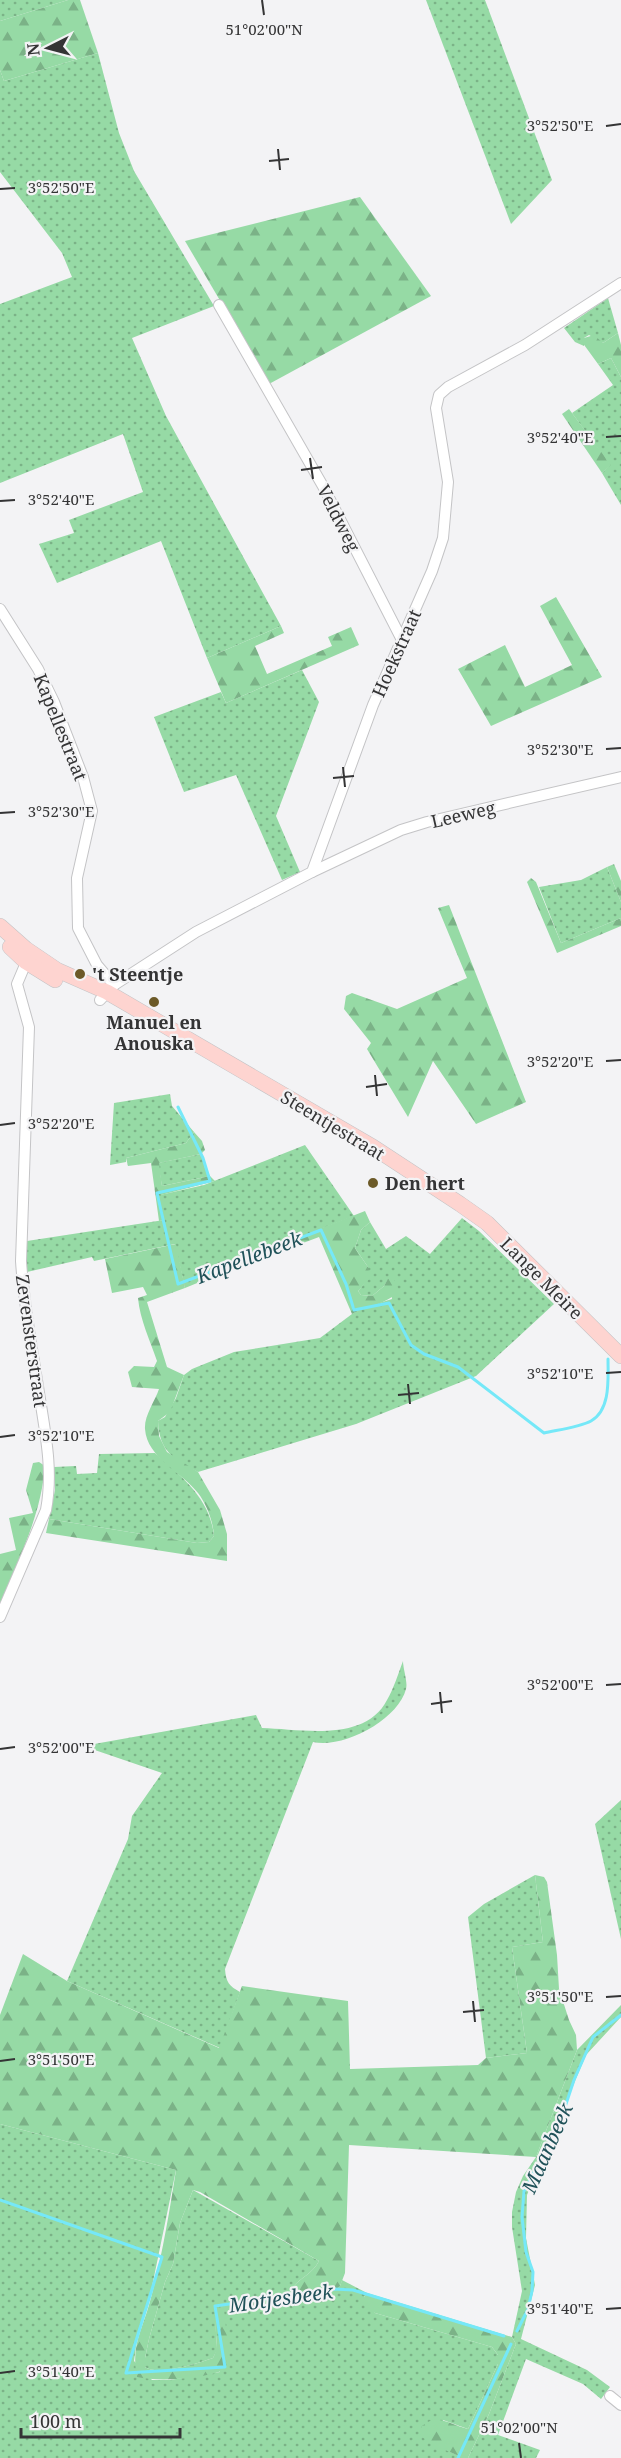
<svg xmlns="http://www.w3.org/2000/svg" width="621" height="2458" font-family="'Noto Serif',serif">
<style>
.grass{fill:url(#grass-dots)}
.forest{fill:url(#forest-firs)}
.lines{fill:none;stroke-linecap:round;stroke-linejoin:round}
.stream{stroke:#75e8f8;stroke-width:3}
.street-casing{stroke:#c4c4c6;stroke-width:12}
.secondary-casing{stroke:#c4c4c6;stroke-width:16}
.street{stroke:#fff;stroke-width:10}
.secondary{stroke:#fed4d0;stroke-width:15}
.ticks{fill:none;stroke:#343435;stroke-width:2}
.poi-dot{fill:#6c5a28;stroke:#f3f3f5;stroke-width:2}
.labels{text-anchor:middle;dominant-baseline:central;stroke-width:4.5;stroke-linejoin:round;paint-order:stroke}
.street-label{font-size:18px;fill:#343435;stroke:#f3f3f5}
.poi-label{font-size:18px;font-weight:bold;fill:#343435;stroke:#f3f3f5;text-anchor:start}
.water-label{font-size:20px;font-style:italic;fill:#205259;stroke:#f3f3f5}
.ticks-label{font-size:15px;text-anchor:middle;fill:#343435;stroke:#f3f3f5;stroke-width:4.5;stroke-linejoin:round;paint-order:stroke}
</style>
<defs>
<pattern id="grass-dots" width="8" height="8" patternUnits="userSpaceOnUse" patternTransform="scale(1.5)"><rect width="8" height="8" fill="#96daa5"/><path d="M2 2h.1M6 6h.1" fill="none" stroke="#7bb287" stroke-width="1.8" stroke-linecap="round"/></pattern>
<pattern id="forest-firs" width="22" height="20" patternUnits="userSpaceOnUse" patternTransform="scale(1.5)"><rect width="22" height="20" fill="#96daa5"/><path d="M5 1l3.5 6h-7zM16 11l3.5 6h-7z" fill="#7bb287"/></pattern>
</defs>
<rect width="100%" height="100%" fill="#f3f3f5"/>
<!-- grass -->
<g class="grass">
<polygon points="0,0 68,0 0,21"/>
<polygon points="426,0 485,0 552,180 511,224"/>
<polygon points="98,53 119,133 134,171 214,306 132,338 166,416 281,626 207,658 161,541 57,583 39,544 74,533 69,520 143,492 123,434 0,483 0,304 72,277 62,253 0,172 0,70 4,81"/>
<polygon points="608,298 618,333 603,343 589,335 584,338 584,346 575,342 564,328"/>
<polygon points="611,358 621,377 621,505 602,473 610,465 572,413 613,385 598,364"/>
<polygon points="302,670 319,702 276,816 300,872 282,880 236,775 184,792 154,717 221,692 226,703"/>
<polygon points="607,867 621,902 621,918 561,943 539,887 581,880"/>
<polygon points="170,1094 172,1106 194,1132 186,1143 126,1158 126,1162 110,1165 114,1103"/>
<polygon points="305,1145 354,1216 205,1274 207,1279 185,1288 175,1244 94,1261 92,1257 27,1272 27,1241 164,1220 160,1195 204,1185"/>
<polygon points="201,1154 205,1168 210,1176 162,1186 158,1163"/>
<path d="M 462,1218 L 479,1231 L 554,1304 L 476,1376 L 356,1424 L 198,1472 C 174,1460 159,1451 158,1421 L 165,1417 L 176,1398 L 184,1375 L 192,1369 L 234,1352 L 320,1338 L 352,1314 L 363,1308 L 392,1299 L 389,1278 L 384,1286 L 372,1296 L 361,1295 L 358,1291 L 364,1284 L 368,1267 L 355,1248 L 361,1230 L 370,1222 L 386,1249 L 406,1236 L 430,1254 Z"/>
<path d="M 155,1453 C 182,1477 210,1498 214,1536 L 209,1542 L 197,1543 L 49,1519 L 55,1490 L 54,1467 L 76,1466 L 77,1474 L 97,1473 L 99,1454 Z"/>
<path d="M 403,1661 C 403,1669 408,1682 406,1689 C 398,1720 343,1749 313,1742 L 225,1969 C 226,1982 229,1986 240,1992 L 220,2048 L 67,1981 L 128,1839 L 132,1816 L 162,1773 L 83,1746 L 256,1715 L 262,1728 C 301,1729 365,1743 387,1700 C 394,1688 398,1674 403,1661 Z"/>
<polygon points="621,1800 621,1939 595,1824"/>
<polygon points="535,1875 543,1942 512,1947 527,2053 486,2058 468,1917 484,1904"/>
<polygon points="621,2005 621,2017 586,2055 527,2195 526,2238 535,2285 521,2339 587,2370 610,2387 601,2399 583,2384 526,2359 498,2435 540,2450 536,2458 468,2458 489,2414 516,2344 512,2337 522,2291 512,2227 512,2212 516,2192 523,2176 536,2157 577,2050"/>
<path d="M 0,2124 L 176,2170 L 148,2306 L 137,2338 L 134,2361 L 152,2380 L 170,2380 L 220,2372 L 215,2315 L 217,2350 L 213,2358 C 199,2363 158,2376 145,2367 L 145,2358 L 149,2339 L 165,2282 L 173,2264 L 180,2223 L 193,2190 L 319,2261 C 312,2275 298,2278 289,2292 L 238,2299 L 340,2286 L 342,2280 L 367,2293 L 364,2297 L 375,2313 L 492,2347 L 498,2355 L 498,2364 L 468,2429 L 443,2420 L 450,2452 L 460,2456 L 459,2458 L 0,2458 Z"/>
</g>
<!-- forest -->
<g class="forest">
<polygon points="68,0 80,0 98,53 4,81 0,70 0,21"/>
<polygon points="360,197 431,296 269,384 185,241"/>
<polygon points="618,333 621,345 621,377 611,358 598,364 582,342 584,338 594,335 603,343"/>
<polygon points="569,409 611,465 602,473 562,414"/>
<polygon points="556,597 602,677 491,726 458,669 505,645 525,687 572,665 540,606"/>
<polygon points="281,626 284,633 255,646 267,674 332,646 328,637 351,627 359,645 226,703 207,658"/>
<polygon points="614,864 621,881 621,902 607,867"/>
<polygon points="531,878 536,882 561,943 621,918 621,926 557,953 527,882"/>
<polygon points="449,905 526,1102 476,1124 433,1061 408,1117 367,1049 371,1043 344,1009 346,996 352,993 397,1009 467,978 438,908"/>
<polygon points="194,1132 202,1141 205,1150 201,1154 159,1163 162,1186 210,1176 215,1181 161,1195 165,1220 159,1221 151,1163 128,1166 126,1158 186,1143"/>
<path d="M 365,1211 L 370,1222 L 361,1230 L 355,1248 L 368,1267 L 370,1278 L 358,1291 L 361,1295 L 372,1296 L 384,1286 L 389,1277 L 393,1277 L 399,1291 C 387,1304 367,1306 352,1314 L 319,1237 L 207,1279 L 205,1274 Z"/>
<path d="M 176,1244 L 185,1288 L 147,1302 L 167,1367 L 184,1375 L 170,1412 L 158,1421 L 159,1436 L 167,1452 L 198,1472 L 220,1510 L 227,1534 L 227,1561 L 46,1533 L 49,1519 L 197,1543 L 209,1542 L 214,1536 C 213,1521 207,1505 198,1493 C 182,1472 147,1458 145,1429 C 144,1416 155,1401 159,1389 L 132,1387 L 128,1372 L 134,1366 L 154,1367 L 157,1361 C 150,1340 140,1320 138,1298 L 147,1295 L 143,1287 L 112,1293 L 105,1259 Z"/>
<path d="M 39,1462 L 45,1466 C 41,1516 19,1558 0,1604 L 0,1554 L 16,1550 L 9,1518 L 33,1513 L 26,1490 L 33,1463 Z"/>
<path d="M 535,1875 L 544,1877 L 547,1882 L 557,1955 L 559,1989 L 569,2020 L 576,2035 L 577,2050 L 536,2157 L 349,2145 L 345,2273 L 340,2286 L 323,2298 L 237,2310 L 238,2299 L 289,2292 C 298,2278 312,2275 319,2261 L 200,2192 L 193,2190 L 180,2223 L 173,2264 L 165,2282 L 149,2339 L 145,2358 L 145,2367 C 158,2376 199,2363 213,2358 C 222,2342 210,2323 218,2307 L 224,2309 L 228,2347 L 226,2369 C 205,2379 159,2382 137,2377 C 131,2347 141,2332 149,2305 C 161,2262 169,2215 176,2170 L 0,2124 L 0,2015 L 23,1954 L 67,1981 L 219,2048 L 242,1986 L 348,2001 L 350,2069 L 478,2065 L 486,2058 L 527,2053 L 512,1947 L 543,1942 Z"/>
<path d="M 367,2293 L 512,2337 L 516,2344 L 489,2414 L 468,2458 L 459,2458 L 459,2456 L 436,2446 L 422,2437 L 422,2426 C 437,2413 451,2425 468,2429 L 498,2364 L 498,2355 L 492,2347 L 375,2313 L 365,2307 L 364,2297 Z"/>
</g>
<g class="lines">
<!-- stream -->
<g class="stream">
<path d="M 178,1107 L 203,1158 L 210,1181 L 157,1193 L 178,1284 L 321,1230 L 346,1284 L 354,1310 L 389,1303 L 411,1345 L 424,1354 L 458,1367 L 544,1433 C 557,1430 580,1427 591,1421 C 611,1410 608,1378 608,1359"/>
<polyline points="0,2200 162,2257 126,2373 225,2367 215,2306 334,2289 353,2290 504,2336"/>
<polyline points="517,2331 528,2309 532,2291 533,2272 526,2252 522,2217 524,2191 559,2125 574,2080 593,2037 621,2015"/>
<polyline points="458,2458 511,2344"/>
</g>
<!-- street casing -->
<g class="street-casing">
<g id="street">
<polyline points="219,305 324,488 402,640"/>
<polyline points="0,609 38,669 54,702 83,777 92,811 77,878 78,928 97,965 114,985"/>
<polyline points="312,872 401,830 427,822 621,777"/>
<polyline points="100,1000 114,985 196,932 312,872 373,705 432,571 443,538 448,482 436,408 439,395 448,387 525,345 621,283"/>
<path d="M 0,1617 L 46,1510 C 53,1472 46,1437 40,1399 C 33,1353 24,1308 21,1261 L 29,1027 L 17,984 L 28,958"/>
<polyline points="610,2396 621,2405"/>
</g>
</g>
<!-- secondary casing -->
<g class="secondary-casing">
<g id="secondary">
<polyline points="0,926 26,949 57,970 107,992 373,1147 460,1204 487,1223 621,1356"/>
<polyline points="10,947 26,962 55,980"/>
</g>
</g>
<!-- street -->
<use href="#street" class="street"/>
<!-- secondary -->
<use href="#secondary" class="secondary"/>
</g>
<!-- ticks -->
<path class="ticks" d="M 262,0 L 264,15M 606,126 L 621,124M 278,149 L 280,170M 269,161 L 289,159M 0,189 L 15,188M 606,437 L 621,436M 310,458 L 313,479M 301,470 L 322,467M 0,501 L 15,500M 606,749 L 621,748M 343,767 L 345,787M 333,778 L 354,776M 0,813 L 15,812M 606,1061 L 621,1060M 375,1075 L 377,1096M 366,1087 L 387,1084M 0,1125 L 15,1123M 606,1373 L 621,1372M 408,1384 L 410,1404M 398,1395 L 419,1393M 0,1437 L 15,1435M 606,1685 L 621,1684M 440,1692 L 442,1713M 431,1704 L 452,1701M 0,1749 L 15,1747M 606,1997 L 621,1996M 473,2001 L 475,2022M 463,2012 L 484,2010M 0,2061 L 15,2059M 606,2309 L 621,2308M 0,2373 L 15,2371M 519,2443 L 521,2458"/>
<!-- markers -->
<g class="poi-dot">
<circle cx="80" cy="974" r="6"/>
<circle cx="154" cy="1002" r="6"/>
<circle cx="373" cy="1183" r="6"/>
</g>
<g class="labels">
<!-- street labels -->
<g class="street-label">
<text transform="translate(339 518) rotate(63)">Veldweg</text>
<text transform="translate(396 653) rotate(-66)">Hoekstraat</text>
<text transform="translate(61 727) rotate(68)">Kapellestraat</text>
<text transform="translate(463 814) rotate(-13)">Leeweg</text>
<text transform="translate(333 1125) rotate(31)">Steentjestraat</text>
<text transform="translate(542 1278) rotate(45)">Lange Meire</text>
<text transform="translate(32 1341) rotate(82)">Zevensterstraat</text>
</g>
<!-- poi labels -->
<g class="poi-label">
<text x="92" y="974">'t Steentje</text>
<text x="154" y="1022" text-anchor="middle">Manuel en<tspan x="154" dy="21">Anouska</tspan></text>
<text x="385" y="1183">Den hert</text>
</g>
<!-- water labels -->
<g class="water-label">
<text transform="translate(249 1257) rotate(-21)">Kapellebeek</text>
<text transform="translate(547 2148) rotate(-66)">Maanbeek</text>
<text transform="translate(281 2298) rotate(-8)">Motjesbeek</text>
</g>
</g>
<g class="ticks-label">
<text x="264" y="35">51°02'00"N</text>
<text x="560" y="131">3°52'50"E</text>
<text x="61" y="193">3°52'50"E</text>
<text x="560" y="443">3°52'40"E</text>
<text x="61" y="505">3°52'40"E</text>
<text x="560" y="755">3°52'30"E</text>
<text x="61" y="817">3°52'30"E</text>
<text x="560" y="1067">3°52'20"E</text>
<text x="61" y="1129">3°52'20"E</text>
<text x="560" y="1379">3°52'10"E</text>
<text x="61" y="1441">3°52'10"E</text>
<text x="560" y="1690">3°52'00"E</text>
<text x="61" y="1753">3°52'00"E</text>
<text x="560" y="2002">3°51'50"E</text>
<text x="61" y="2065">3°51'50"E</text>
<text x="560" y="2314">3°51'40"E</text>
<text x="61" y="2377">3°51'40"E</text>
<text x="519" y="2433">51°02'00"N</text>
</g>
<!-- north arrow -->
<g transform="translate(48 48) rotate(264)" stroke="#f3f3f5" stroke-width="4.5" paint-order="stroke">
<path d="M0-4.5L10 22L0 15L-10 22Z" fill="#343435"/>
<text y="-9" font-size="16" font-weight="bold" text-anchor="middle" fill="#343435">N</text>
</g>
<!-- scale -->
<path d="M21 2428v9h159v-9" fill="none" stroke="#343435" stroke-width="3"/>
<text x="30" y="2428" font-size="18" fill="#343435" stroke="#f3f3f5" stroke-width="4.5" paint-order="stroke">100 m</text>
</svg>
